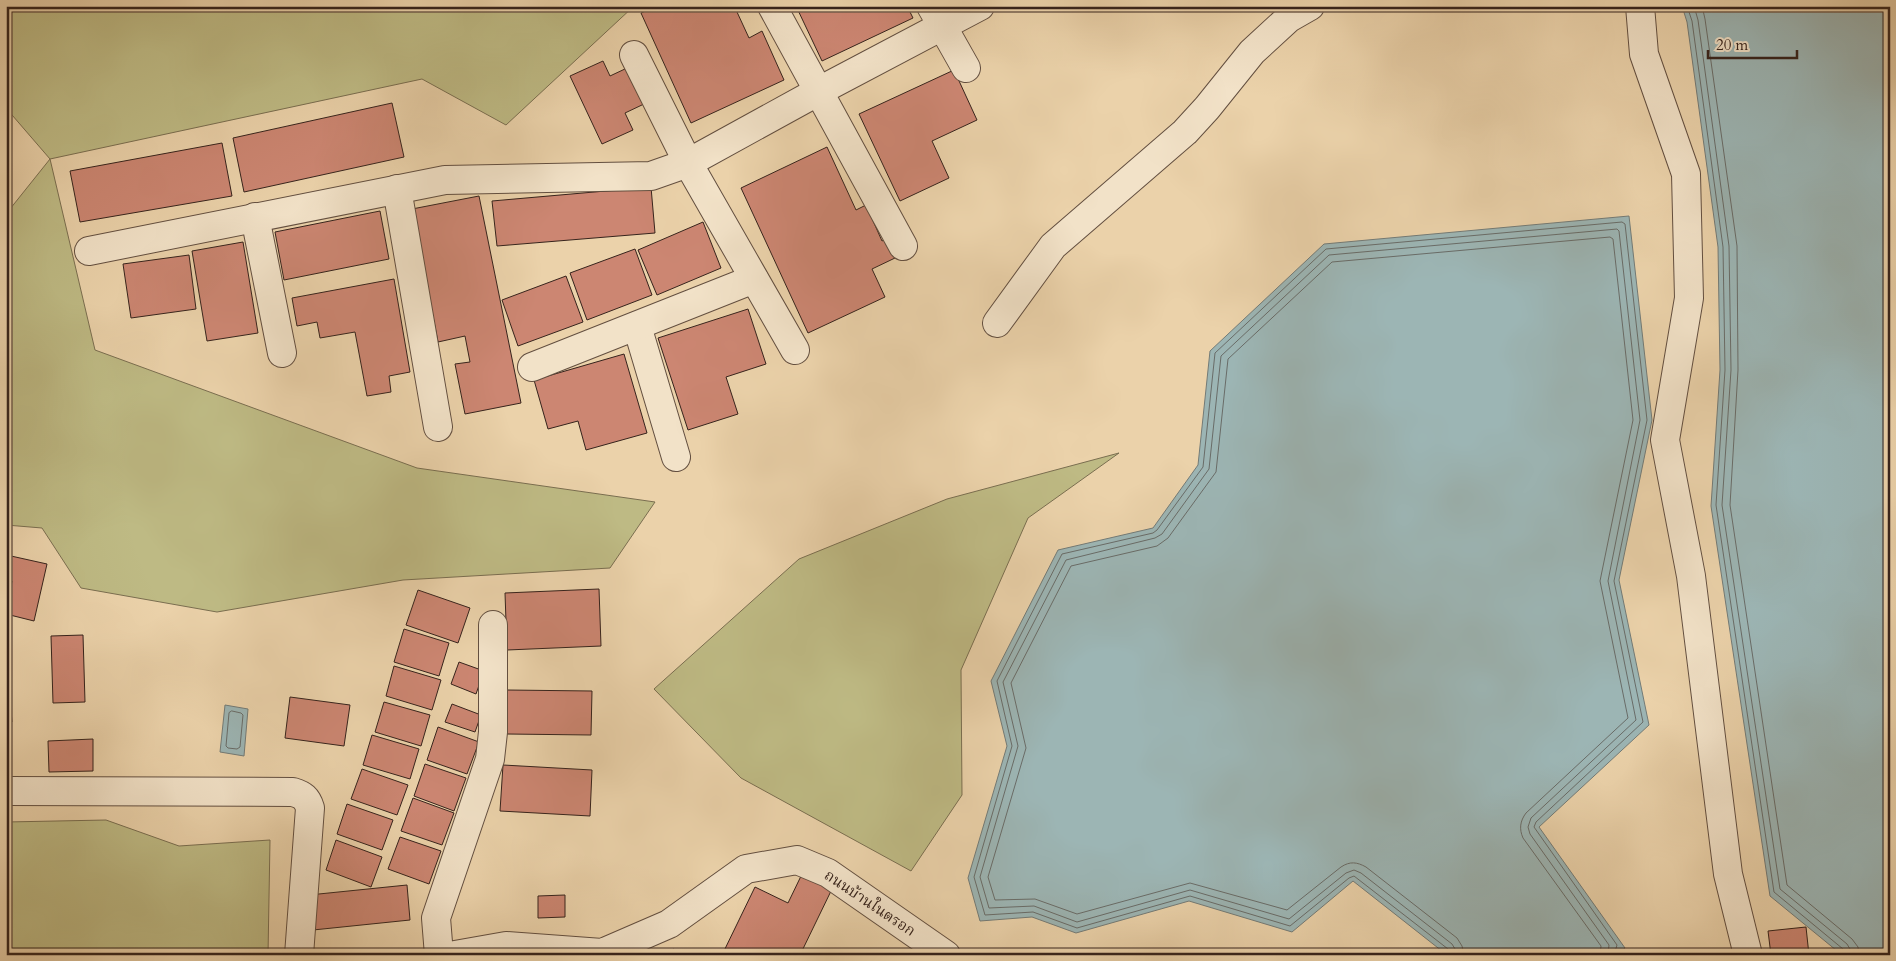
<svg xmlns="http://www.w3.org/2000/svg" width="1896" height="961" font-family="Cardo,'Noto Serif Thai',serif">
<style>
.green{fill:#beba84;stroke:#7a6e50}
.water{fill:#9cb5b4;stroke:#737b77}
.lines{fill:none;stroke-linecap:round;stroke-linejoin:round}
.shore{stroke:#696c68;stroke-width:1}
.building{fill:#cc8672;stroke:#36231c}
.minor-casing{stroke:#634f40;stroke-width:30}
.minor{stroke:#f2e2c8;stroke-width:28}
.labels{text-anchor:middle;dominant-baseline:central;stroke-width:4;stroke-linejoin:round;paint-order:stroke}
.street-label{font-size:15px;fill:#36231c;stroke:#f2e2c8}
</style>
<rect width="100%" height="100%" fill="#ebd2aa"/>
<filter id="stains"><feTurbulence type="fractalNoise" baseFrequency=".004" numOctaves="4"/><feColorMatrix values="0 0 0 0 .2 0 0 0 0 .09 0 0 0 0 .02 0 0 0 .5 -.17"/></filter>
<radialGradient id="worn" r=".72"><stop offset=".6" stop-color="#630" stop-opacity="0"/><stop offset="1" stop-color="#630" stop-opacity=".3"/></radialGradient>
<!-- green -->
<g class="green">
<polygon points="6,6 634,6 506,125 422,79 50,159 95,350 417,468 655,502 610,568 403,580 217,612 81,588 42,528 6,525 6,214 50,159 6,108"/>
<polygon points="1119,453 1028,518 961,670 962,795 911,871 741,778 654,689 799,559 947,499"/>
<polygon points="106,820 179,846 270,840 268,955 6,955 6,822"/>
</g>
<!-- water -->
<g class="water">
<polygon points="1682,6 1890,6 1890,954 1888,955 1842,955 1770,896 1711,506 1720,370 1718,247 1687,22"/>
<polygon points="1629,216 1652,420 1619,580 1649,725 1539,827 1625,948 1617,955 1447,955 1353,881 1292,932 1189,901 1076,933 1032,917 980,921 968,878 1007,746 991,681 1058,550 1153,528 1198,465 1210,351 1324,244"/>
<polygon points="225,705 248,709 244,756 220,752"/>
</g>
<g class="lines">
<!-- shore -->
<g class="shore">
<polyline points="1687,6 1692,21 1723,247 1725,370 1716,505 1774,892 1843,949 1845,955"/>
<polyline points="1694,6 1698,20 1729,246 1731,370 1722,505 1780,889 1847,944 1850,949 1851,955"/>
<polyline points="1702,6 1705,19 1737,246 1738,370 1730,505 1787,885 1852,939 1858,947 1859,955"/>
<polygon points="232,711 241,713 243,715 240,747 237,749 228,748 226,746 229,713"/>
<polyline points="1450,955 1448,949 1354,876 1349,878 1290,926 1190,896 1077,928 1033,912 985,915 974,877 1012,746 997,681 1062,554 1153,533 1157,530 1203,467 1215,353 1326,249 1622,222 1625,224 1647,420 1614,581 1643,722 1536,822 1534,827 1617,945 1614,955"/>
<polyline points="1456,955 1455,949 1452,944 1361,873 1354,870 1346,873 1289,919 1190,890 1077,922 1034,906 989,908 980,877 1018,746 1003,682 1066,560 1155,538 1162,534 1209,469 1221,356 1329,255 1617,229 1619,231 1640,420 1608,581 1636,720 1531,818 1528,827 1530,834 1609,945 1608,955"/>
<path d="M 1464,955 L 1462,946 L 1457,938 L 1366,867 C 1357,862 1350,861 1341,867 L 1287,910 L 1190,883 L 1077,914 L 1035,899 L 995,900 L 988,877 L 1026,748 L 1011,683 L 1071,566 L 1157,546 L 1168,538 L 1216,472 L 1228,359 L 1332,262 L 1610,237 L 1613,239 L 1633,420 L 1600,581 L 1628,718 L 1526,813 C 1520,821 1519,829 1523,838 L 1601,946 L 1600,955"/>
</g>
</g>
<!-- building -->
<g class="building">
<polygon points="657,6 749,6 737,12 749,38 762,31 784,80 691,123 641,13"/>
<polygon points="796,6 907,6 913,18 822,61"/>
<polygon points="603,61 610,76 627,68 644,104 625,113 633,130 602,144 570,76"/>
<polygon points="954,70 977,120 932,141 949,178 900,201 859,114"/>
<polygon points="392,103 404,157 244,192 233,138"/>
<polygon points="222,143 232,196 80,222 70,171"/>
<polygon points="827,147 856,210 866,205 882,241 886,239 895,258 872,269 885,297 808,333 741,188"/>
<polygon points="651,187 655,233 497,246 492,201"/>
<polygon points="479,196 521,403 465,414 455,364 470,362 465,336 438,342 412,209"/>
<polygon points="380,211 389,259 284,280 275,232"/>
<polygon points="703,222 721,268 657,295 638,250"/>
<polygon points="243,242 258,333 207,341 192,251"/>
<polygon points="635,249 652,295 587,320 570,273"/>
<polygon points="189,255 196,309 131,318 123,264"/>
<polygon points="566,276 583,322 518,346 502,300"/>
<polygon points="394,279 410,372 389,376 391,392 367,396 355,332 320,338 317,322 297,326 292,298"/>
<polygon points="748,309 766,364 726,377 738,414 688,430 658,338"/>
<polygon points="624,354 647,433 586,450 578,421 548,429 534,380"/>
<polygon points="11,556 47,564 34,621 6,614 12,581 6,580"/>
<polygon points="599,589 601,646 507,650 505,593"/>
<polygon points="418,590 470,608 458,643 406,625"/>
<polygon points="404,629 449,643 439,676 394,662"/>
<polygon points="83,635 85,702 53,703 51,636"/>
<polygon points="6,653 12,722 6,723"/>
<polygon points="459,662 484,671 476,694 451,684"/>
<polygon points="394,666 441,680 432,710 386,696"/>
<polygon points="507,690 592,691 591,735 506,734"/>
<polygon points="290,697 350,705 344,746 285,738"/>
<polygon points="384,702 430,715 421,746 375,732"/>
<polygon points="452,704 481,715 475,732 445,722"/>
<polygon points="438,727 479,742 467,774 427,760"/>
<polygon points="372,735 419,749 410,779 363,765"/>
<polygon points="93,739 93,771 49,772 48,741"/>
<polygon points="6,754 9,781 6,781"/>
<polygon points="425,764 466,778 454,811 414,796"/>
<polygon points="503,765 592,770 590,816 500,811"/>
<polygon points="362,769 408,785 397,815 351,799"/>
<polygon points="413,798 454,813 442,845 401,831"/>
<polygon points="347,804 393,820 382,850 337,834"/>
<polygon points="400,837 441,851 429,884 388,869"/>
<polygon points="336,840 382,857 371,887 326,870"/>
<polygon points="802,874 832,889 800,955 722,955 755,887 788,903"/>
<polygon points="407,885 410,920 313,930 309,895"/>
<polygon points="565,895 565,917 538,918 538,896"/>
<polygon points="1806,927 1809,955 1771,955 1768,931"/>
<polygon points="673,949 684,955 671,955"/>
</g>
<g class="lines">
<!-- minor casing -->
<g class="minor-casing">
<g id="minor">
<polyline points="772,6 903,246"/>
<polyline points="931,6 966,68"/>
<polyline points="1640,6 1644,54 1686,174 1689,298 1665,440 1691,576 1728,874 1748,955"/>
<polyline points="634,55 688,163 795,350"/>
<polyline points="397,189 438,427"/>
<polyline points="255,217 282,353"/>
<polyline points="89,251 445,180 651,176 688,163 819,91 980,6"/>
<polyline points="997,323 1053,246 1185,132 1207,108 1252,52 1289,18 1310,6"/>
<polyline points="637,326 676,457"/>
<polyline points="532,367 754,279"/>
<path d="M 6,791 L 293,792 C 303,795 307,798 310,808 L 299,955"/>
<polyline points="439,955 436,918 490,759 493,732 493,625"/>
<polyline points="455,955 506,946 602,953 669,924 746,869 797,860 828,873 946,955"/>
</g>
</g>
<!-- minor -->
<use href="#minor" class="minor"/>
</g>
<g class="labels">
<!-- street labels -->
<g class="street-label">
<text transform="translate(870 903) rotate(34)">ถนนบ้านในตรอก</text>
</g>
</g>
<!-- margin -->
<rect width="1896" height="961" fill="none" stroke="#ebd2aa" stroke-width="25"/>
<rect x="8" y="8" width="1881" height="946" fill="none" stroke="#36231c" stroke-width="2.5"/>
<rect x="12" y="12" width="1871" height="936" fill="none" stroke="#36231c"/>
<!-- scale -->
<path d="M1708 50v8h89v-8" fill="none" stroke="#36231c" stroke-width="2.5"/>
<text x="1716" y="50" font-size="15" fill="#36231c" stroke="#f2e2c8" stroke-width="4" paint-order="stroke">20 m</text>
<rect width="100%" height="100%" filter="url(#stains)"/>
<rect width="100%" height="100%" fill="url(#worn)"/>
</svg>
